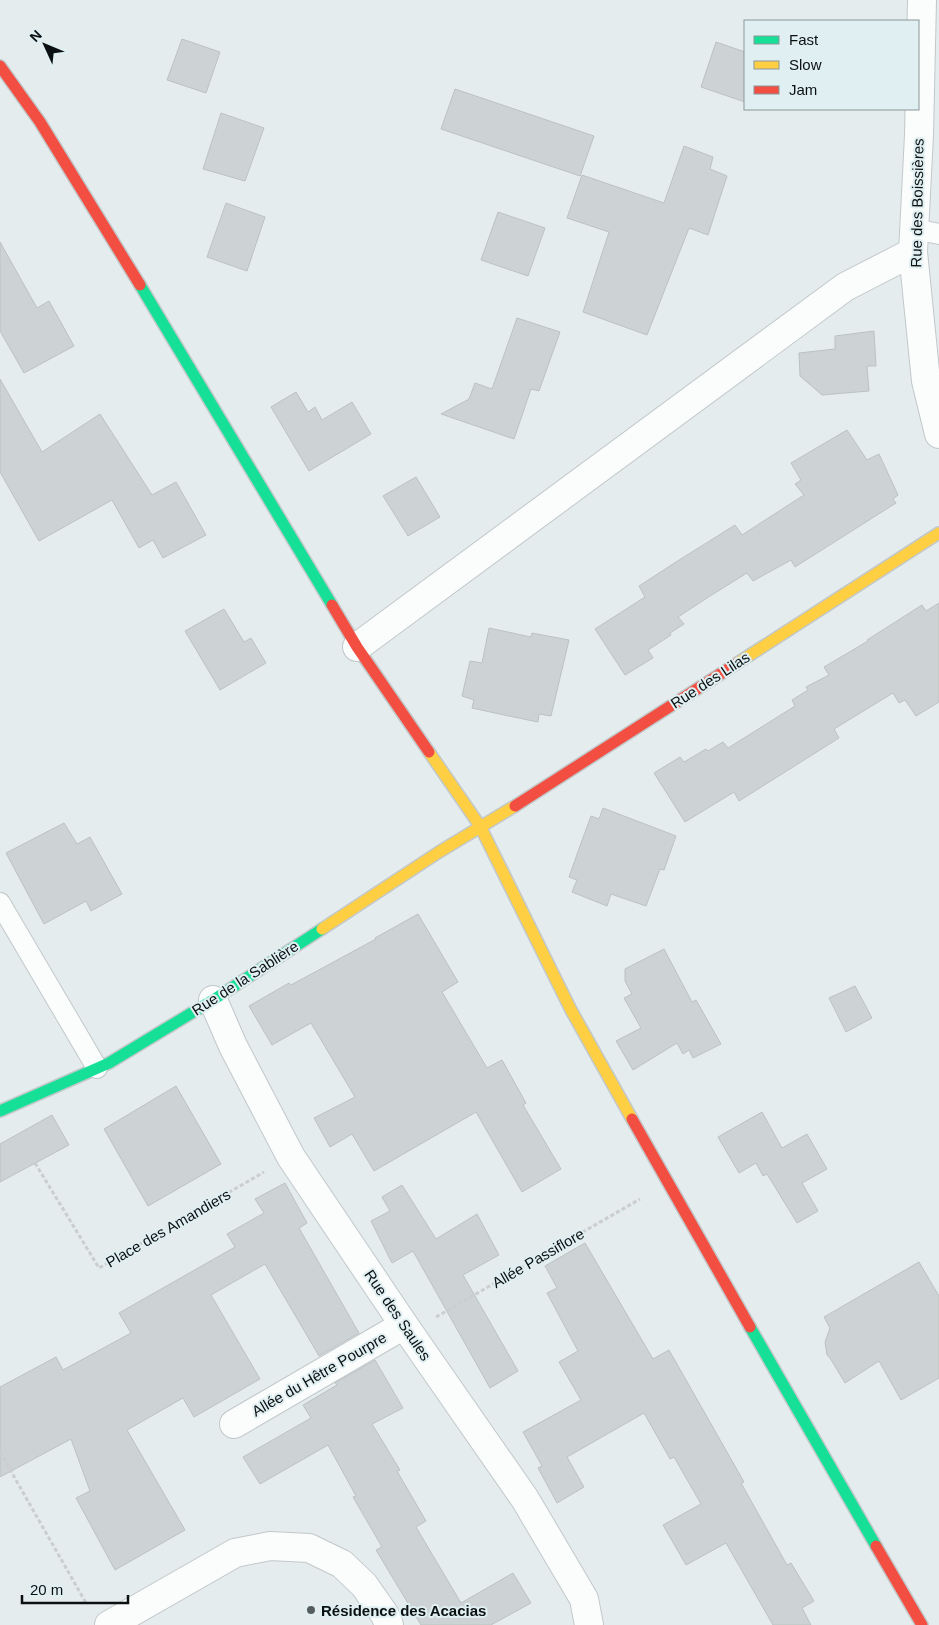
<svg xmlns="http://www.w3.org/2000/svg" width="939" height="1625" font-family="Arial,sans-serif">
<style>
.building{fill:#cdd3d4;stroke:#bbc2c3}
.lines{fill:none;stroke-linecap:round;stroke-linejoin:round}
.lane-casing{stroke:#c2c8ca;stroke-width:22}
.street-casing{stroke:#c2c8ca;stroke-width:30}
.fast-casing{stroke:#c2c8ca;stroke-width:14}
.slow-casing{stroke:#c2c8ca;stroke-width:14}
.jam-casing{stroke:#c2c8ca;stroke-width:14}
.path{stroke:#cbcdce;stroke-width:3;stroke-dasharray:4 2.5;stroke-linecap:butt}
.lane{stroke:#fbfcfc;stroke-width:20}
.street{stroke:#fbfcfc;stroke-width:28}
.fast{stroke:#16e098;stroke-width:11}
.slow{stroke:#ffcf43;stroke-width:11}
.jam{stroke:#f24e42;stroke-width:11}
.poi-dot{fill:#575d5e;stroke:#e0eff2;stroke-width:2}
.labels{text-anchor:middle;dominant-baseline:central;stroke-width:4;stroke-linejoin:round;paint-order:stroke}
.street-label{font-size:15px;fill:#0b1011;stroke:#e0eff2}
.poi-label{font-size:15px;font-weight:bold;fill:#0b1011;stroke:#e0eff2;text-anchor:start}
</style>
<rect width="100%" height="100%" fill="#e4ecee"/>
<!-- building -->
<g class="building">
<polygon points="182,39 220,52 206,93 167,80"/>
<polygon points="716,42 745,52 745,102 701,87"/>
<polygon points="455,89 594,136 580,176 441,129"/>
<polygon points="221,113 264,128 245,181 203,169"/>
<polygon points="684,146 713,157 710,169 727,176 708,235 689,228 647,335 583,312 609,232 567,218 582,175 664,203"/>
<polygon points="226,203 265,217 247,271 207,257"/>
<polygon points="498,212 545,228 528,276 481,260"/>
<polygon points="0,242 37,308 49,301 74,346 24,373 0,331"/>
<polygon points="517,318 560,332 539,391 531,389 514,439 441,414 469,399 475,383 492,389"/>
<polygon points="874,331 876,366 867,366 869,391 822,395 800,376 799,353 835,349 835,336"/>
<polygon points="0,379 42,452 100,414 152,495 176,482 206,535 163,558 153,540 139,548 112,500 39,541 0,472"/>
<polygon points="296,392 308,412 315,407 322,420 352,402 371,434 309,471 271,407"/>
<polygon points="847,430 867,460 879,454 898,495 893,499 896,503 795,567 791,560 753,581 747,573 710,596 678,617 684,624 670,633 671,635 648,650 653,658 625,675 595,629 645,597 639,586 676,562 735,525 742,535 804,495 795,484 801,480 791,463"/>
<polygon points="416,477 440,517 408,536 383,496"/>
<polygon points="939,603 939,702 916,716 905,700 899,703 893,693 834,729 839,738 739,801 734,792 685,822 654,773 680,757 684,762 706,749 708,751 723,742 728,748 795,706 792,700 808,690 806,687 829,675 824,667 868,641 867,640 922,605 926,611"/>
<polygon points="224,609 244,642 251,638 266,663 220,690 185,631"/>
<polygon points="489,628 531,637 532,633 569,640 551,716 539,714 538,722 504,715 472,708 474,700 462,696 470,661 482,663"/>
<polygon points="603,808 676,836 664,870 660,869 646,906 611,894 607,906 572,892 577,880 569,877 580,846 591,816 599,819"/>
<polygon points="64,823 77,844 90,837 122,894 91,911 86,901 44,924 6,853"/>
<polygon points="418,914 458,982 442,992 487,1068 502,1060 526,1103 523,1105 561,1169 522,1192 476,1112 374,1171 352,1134 330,1147 314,1118 355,1097 311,1023 272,1045 249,1006 289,983 291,985 376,939 375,938"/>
<polygon points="664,949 692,1002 696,1000 721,1044 693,1058 689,1050 683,1054 677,1043 633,1070 616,1041 641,1028 624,998 632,994 625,981 625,969"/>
<polygon points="855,986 872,1018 846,1032 829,998"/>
<polygon points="176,1086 221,1164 148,1206 104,1129"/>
<polygon points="762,1112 782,1148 807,1134 827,1169 802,1183 818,1211 797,1223 767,1174 763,1176 756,1163 739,1173 718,1137"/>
<polygon points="52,1115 69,1145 0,1182 0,1144"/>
<polygon points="285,1183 307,1223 299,1228 359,1333 319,1356 265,1264 211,1295 260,1379 194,1417 183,1398 127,1430 185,1530 115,1570 76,1498 90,1491 71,1439 0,1477 0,1387 56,1357 63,1370 131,1333 119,1313 235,1247 227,1234 264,1213 255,1199"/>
<polygon points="402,1185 436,1239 477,1214 499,1255 463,1275 518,1371 490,1388 413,1251 392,1263 371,1221 390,1211 382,1197"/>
<polygon points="585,1243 653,1359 669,1350 744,1482 741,1483 787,1565 791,1563 814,1601 802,1608 811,1625 773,1625 726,1543 686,1565 663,1525 701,1504 674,1457 670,1459 644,1413 567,1457 584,1487 557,1503 538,1468 542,1466 523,1432 581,1400 559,1362 578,1351 547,1293 557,1288 545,1266"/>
<polygon points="919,1262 939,1296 939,1378 901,1400 879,1361 845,1383 830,1358 827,1355 825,1342 830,1328 824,1317"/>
<polygon points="375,1360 403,1408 372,1424 400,1470 397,1471 426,1521 416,1527 461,1603 513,1573 531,1603 491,1625 421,1625 376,1550 382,1547 353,1497 356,1496 328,1445 260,1484 243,1457 311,1418 303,1405 337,1385 335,1383"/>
</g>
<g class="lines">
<!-- lane casing -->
<g class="lane-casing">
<g id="lane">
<polyline points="914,229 939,234"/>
<polyline points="0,903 97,1068"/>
</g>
</g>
<!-- street casing -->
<g class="street-casing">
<g id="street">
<polyline points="922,0 919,135 913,252 926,381 939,434"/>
<polyline points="357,647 845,287 913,252"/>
<polyline points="213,1000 233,1046 291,1157 404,1325 525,1499 584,1599 589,1625"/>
<polyline points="234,1424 404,1325"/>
<polyline points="109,1625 235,1553 270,1546 309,1548 342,1564 364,1585 385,1615 389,1625"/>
</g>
</g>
<!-- fast casing -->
<g class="fast-casing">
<g id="fast">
<polyline points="140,285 332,605"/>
<polyline points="0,1111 109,1063 213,1000 322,929"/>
<polyline points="750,1327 876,1546"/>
</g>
</g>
<!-- slow casing -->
<g class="slow-casing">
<g id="slow">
<polyline points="736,664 939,533"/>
<polyline points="429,752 480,826 571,1010 632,1119"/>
<polyline points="322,929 439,852 515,806"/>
</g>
</g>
<!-- jam casing -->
<g class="jam-casing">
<g id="jam">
<polyline points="0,66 40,122 140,285"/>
<polyline points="332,605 357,647 429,752"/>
<polyline points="515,806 736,664"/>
<polyline points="632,1119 750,1327"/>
<polyline points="876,1546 922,1625"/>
</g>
</g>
<!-- path -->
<g class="path">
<polyline points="35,1163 99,1268 264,1172"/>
<polyline points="436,1317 640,1199"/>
<polyline points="0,1452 86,1603"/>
</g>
<!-- lane -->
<use href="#lane" class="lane"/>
<!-- street -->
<use href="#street" class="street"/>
<!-- fast -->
<use href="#fast" class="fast"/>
<!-- slow -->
<use href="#slow" class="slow"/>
<!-- jam -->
<use href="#jam" class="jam"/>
</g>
<!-- markers -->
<circle class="poi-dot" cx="311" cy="1610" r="5"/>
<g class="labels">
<!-- street labels -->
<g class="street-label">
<text transform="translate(917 203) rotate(-89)">Rue des Boissières</text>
<text transform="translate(710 680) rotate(-33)">Rue des Lilas</text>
<text transform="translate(245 978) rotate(-33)">Rue de la Sablière</text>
<text transform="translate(168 1228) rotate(-30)">Place des Amandiers</text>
<text transform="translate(538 1258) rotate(-30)">Allée Passiflore</text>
<text transform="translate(398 1315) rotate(56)">Rue des Saules</text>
<text transform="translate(319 1374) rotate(-30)">Allée du Hêtre Pourpre</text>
</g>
<!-- poi labels -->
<g class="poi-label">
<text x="321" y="1610">Résidence des Acacias</text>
</g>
</g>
<!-- legend -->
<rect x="744" y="20" width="175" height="90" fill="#e0eff2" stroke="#8b9698"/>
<rect x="754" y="36" width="25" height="8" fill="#16e098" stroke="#8b9698"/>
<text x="789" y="45" font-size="15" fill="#0b1011">Fast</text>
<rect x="754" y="61" width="25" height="8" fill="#ffcf43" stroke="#8b9698"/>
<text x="789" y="70" font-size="15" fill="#0b1011">Slow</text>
<rect x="754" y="86" width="25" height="8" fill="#f24e42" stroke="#8b9698"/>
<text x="789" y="95" font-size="15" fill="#0b1011">Jam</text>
<!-- north arrow -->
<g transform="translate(45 45) rotate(314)" stroke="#e0eff2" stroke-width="4" paint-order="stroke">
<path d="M0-4L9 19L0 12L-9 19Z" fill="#0b1011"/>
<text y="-8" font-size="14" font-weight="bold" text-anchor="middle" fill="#0b1011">N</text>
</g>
<!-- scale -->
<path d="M22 1595v8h106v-8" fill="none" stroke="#0b1011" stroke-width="2.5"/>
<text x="30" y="1595" font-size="15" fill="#0b1011" stroke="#e0eff2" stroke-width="4" paint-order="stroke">20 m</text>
</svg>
